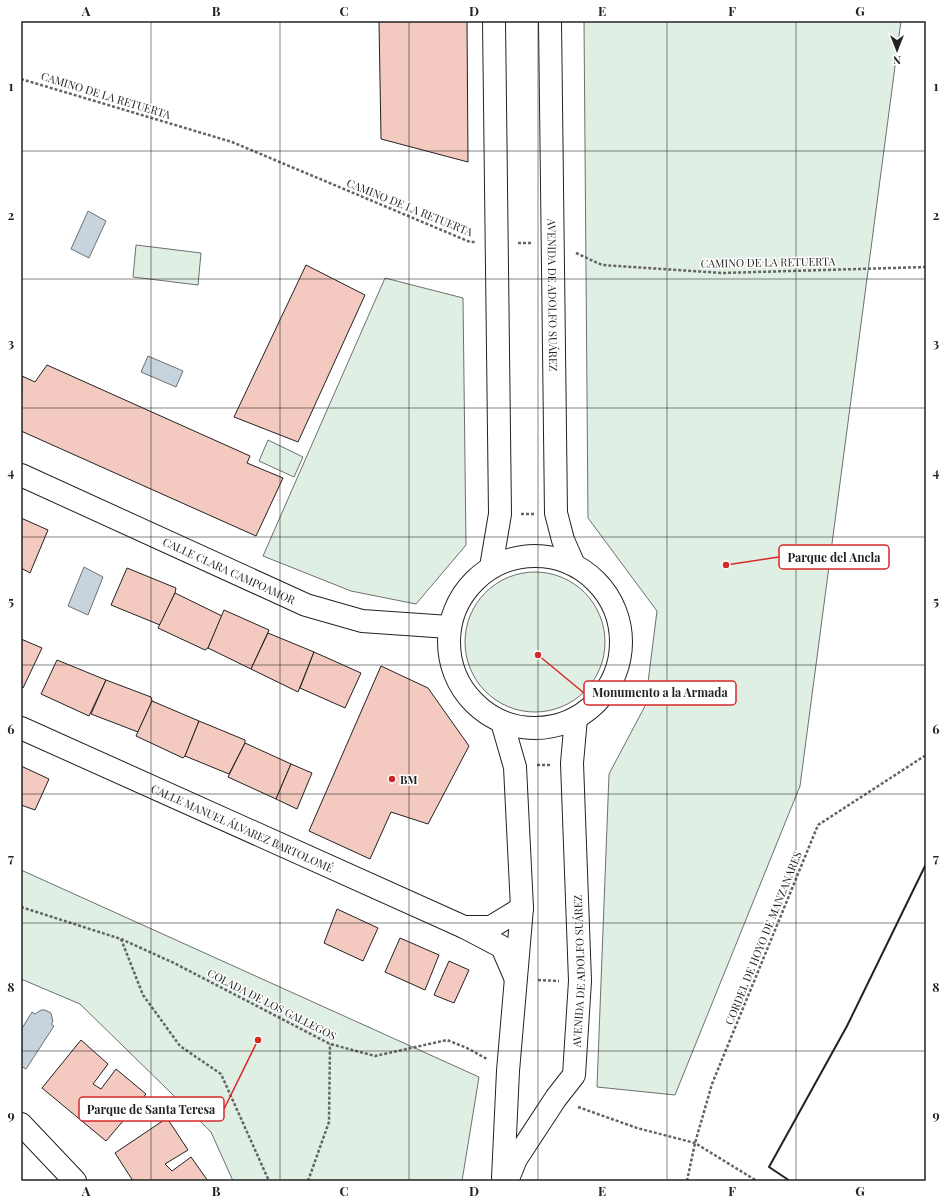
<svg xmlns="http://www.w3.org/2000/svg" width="947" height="1202" font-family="'Playfair Display',serif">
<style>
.green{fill:#e0efe3;stroke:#6f6f6f}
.water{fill:#c7d3dd;stroke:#6f6f6f}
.building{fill:#f3c9c0;stroke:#222}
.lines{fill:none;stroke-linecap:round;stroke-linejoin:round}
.minor-casing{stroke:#222;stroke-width:24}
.path{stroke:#646464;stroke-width:2.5;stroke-dasharray:3 2;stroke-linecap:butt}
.minor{stroke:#fff;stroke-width:22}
.wall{stroke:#222;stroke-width:2}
.grid{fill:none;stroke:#222;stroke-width:1;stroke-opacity:0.55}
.poi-dot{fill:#c62828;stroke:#fff;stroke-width:1.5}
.labels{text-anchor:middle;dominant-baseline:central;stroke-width:3;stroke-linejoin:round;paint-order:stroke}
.street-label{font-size:11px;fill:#222;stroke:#fff}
.poi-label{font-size:11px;font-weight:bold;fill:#222;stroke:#fff;text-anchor:start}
.leader{fill:none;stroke:#d62828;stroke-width:1.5}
.callout-dot{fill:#d62828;stroke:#fff;stroke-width:1.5}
.callout{fill:#fff;stroke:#d62828;stroke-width:1.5}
.callout-label{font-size:12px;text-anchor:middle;font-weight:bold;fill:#222}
.neatline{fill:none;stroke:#222;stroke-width:1.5}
.grid-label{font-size:13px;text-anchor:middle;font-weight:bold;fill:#222}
</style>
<rect width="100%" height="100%" fill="#fff"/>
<!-- green -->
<g class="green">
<polygon points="584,21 901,21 800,786 675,1095 597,1087 609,774 645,706 657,611 588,518"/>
<polygon points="136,245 201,253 198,285 133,277"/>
<polygon points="385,278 463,298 466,545 416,604 351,591 263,556"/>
<polygon points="268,440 303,457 294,477 259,461"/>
<circle cx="535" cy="642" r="70"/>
<polygon points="21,870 479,1077 462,1181 233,1181 211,1132 80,1004 21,979"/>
</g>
<!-- water -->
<g class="water">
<polygon points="88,211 106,221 89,258 71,249"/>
<polygon points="148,356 183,371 176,387 141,372"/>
<polygon points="84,567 103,577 88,615 68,606"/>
<polygon points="41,1010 45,1010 51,1013 53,1022 51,1024 54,1026 26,1069 21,1066 21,1030 32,1012 35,1014"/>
</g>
<!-- building -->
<g class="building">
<polygon points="379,21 467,21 468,162 381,139"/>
<polygon points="306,265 365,295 298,442 234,417"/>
<polygon points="47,365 250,456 247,463 283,478 256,536 21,431 22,376 35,382"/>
<polygon points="21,518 48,530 30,573 21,568"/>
<polygon points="127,568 176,588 175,593 160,625 111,605"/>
<polygon points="175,593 222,616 208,648 205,650 158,628"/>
<polygon points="224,610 269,630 251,669 208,648"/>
<polygon points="268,633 314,652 298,692 251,669"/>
<polygon points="21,639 42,648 23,688 21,687"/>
<polygon points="314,652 361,673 345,708 300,688"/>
<polygon points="57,660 106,680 89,716 41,694"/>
<polygon points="381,666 428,688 469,746 428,824 391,812 370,859 309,831"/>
<polygon points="106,680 151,697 152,701 138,732 91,714"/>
<polygon points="152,701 199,721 185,756 183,758 136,736"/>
<polygon points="199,721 245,740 245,743 229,774 185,756"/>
<polygon points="245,743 291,764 276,799 228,777"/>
<polygon points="291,764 312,773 297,809 276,799"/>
<polygon points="21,766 49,779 35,810 21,805"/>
<polygon points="337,909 378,928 363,961 324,943"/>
<polygon points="400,938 439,955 425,990 385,972"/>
<polygon points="449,961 469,970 454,1003 434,995"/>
<polygon points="81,1040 108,1064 93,1084 101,1089 116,1069 146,1094 106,1141 42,1088"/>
<polygon points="167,1118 188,1150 165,1164 172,1171 191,1157 208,1181 133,1181 115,1153"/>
</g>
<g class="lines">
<!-- minor casing -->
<g class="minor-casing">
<g id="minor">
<path id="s1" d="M 550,21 L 556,513 L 563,540 L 574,565"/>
<path id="s2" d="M 21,475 L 306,605 L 362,621 L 449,627"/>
<circle cx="535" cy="642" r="86"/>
<polyline points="491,567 500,514 494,21"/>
<polyline points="502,722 515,767 522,908 508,1071 503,1178"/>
<path id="s3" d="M 21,728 L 464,927"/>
<polyline points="515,977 502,947 464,927 491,927 522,908"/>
<polyline points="21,1124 75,1181"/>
<path id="s4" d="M 507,1181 L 516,1159 L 556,1098 L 574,1075 L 580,981 L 572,763 L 576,718"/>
</g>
</g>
<!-- path -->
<g class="path">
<polyline points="21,79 232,142 470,242 475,242"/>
<polyline points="518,243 531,243"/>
<polyline points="576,253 602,265 722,273 926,267"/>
<polyline points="521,514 534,514"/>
<polyline points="537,765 550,765"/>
<polyline points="21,907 121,939 174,963 330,1044 375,1056 447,1040 467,1048 487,1059"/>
<polyline points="121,939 143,995 180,1046 221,1074 269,1181"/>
<polyline points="538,980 559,981"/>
<polyline points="578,1107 637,1128 695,1143 757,1181"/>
<polyline points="308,1181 329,1122 330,1044"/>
<polyline points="687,1181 695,1143 712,1084 818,825 926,755"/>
</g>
<!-- minor -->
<use href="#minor" class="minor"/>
<!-- wall -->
<polyline class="wall" points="790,1181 769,1167 847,1026 926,864"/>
</g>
<!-- grid -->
<path class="grid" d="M 151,21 L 151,1181M 280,21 L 280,1181M 409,21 L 409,1181M 538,21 L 538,1181M 667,21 L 667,1181M 796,21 L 796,1181M 21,151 L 926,151M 21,279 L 926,279M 21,408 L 926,408M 21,537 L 926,537M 21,665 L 926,665M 21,794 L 926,794M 21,923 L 926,923M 21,1051 L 926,1051"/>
<!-- markers -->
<circle class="poi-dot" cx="392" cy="779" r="4"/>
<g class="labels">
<!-- street labels -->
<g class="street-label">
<text transform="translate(106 95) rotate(17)">CAMINO DE LA RETUERTA</text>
<text transform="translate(410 207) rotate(22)">CAMINO DE LA RETUERTA</text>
<text transform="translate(768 262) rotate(-1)">CAMINO DE LA RETUERTA</text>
<text stroke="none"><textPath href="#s1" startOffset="274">AVENIDA DE ADOLFO SUÁREZ</textPath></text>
<text stroke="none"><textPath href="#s2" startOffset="229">CALLE CLARA CAMPOAMOR</textPath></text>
<text stroke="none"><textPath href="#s3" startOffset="243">CALLE MANUEL ÁLVAREZ BARTOLOMÉ</textPath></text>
<text transform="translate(763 938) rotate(-68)">CORDEL DE HOYO DE MANZANARES</text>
<text stroke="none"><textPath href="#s4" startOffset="230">AVENIDA DE ADOLFO SUÁREZ</textPath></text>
<text transform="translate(272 1004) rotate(27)">COLADA DE LOS GALLEGOS</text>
</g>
<!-- poi labels -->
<g class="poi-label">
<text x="400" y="779">BM</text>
</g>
</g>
<!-- callouts -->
<path class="leader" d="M726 565L779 557M538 655L584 693M258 1040L224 1109"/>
<g class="callout-dot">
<circle cx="726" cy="565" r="4"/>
<circle cx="538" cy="655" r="4"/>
<circle cx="258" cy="1040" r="4"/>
</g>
<g class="callout">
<rect x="779" y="545" width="110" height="24" rx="4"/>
<rect x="584" y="681" width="152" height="24" rx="4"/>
<rect x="79" y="1097" width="145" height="24" rx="4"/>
</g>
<g class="callout-label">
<text x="834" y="562">Parque del Ancla</text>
<text x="660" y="697">Monumento a la Armada</text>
<text x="151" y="1114">Parque de Santa Teresa</text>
</g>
<!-- border -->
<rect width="947" height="1202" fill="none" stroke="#ffffff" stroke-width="44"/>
<!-- north arrow -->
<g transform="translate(897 50) rotate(180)" stroke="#ffffff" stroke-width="3" paint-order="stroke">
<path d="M0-3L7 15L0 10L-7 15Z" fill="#222222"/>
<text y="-6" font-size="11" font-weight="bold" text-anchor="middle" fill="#222222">N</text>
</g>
<rect x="22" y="22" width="903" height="1158" class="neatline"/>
<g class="grid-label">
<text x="86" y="16">A</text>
<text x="216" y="16">B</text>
<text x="344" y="16">C</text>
<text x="474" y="16">D</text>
<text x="602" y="16">E</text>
<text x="732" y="16">F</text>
<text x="860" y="16">G</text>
<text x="11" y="91">1</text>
<text x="936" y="91">1</text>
<text x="11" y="220">2</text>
<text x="936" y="220">2</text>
<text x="11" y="348">3</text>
<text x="936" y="348">3</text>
<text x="11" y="477">4</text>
<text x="936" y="477">4</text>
<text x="11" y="606">5</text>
<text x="936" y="606">5</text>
<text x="11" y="734">6</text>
<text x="936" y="734">6</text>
<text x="11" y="863">7</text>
<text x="936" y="863">7</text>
<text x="11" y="992">8</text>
<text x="936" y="992">8</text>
<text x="11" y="1120">9</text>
<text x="936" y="1120">9</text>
<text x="86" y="1196">A</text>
<text x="216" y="1196">B</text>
<text x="344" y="1196">C</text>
<text x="474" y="1196">D</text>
<text x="602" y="1196">E</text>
<text x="732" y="1196">F</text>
<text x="860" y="1196">G</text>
</g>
</svg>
